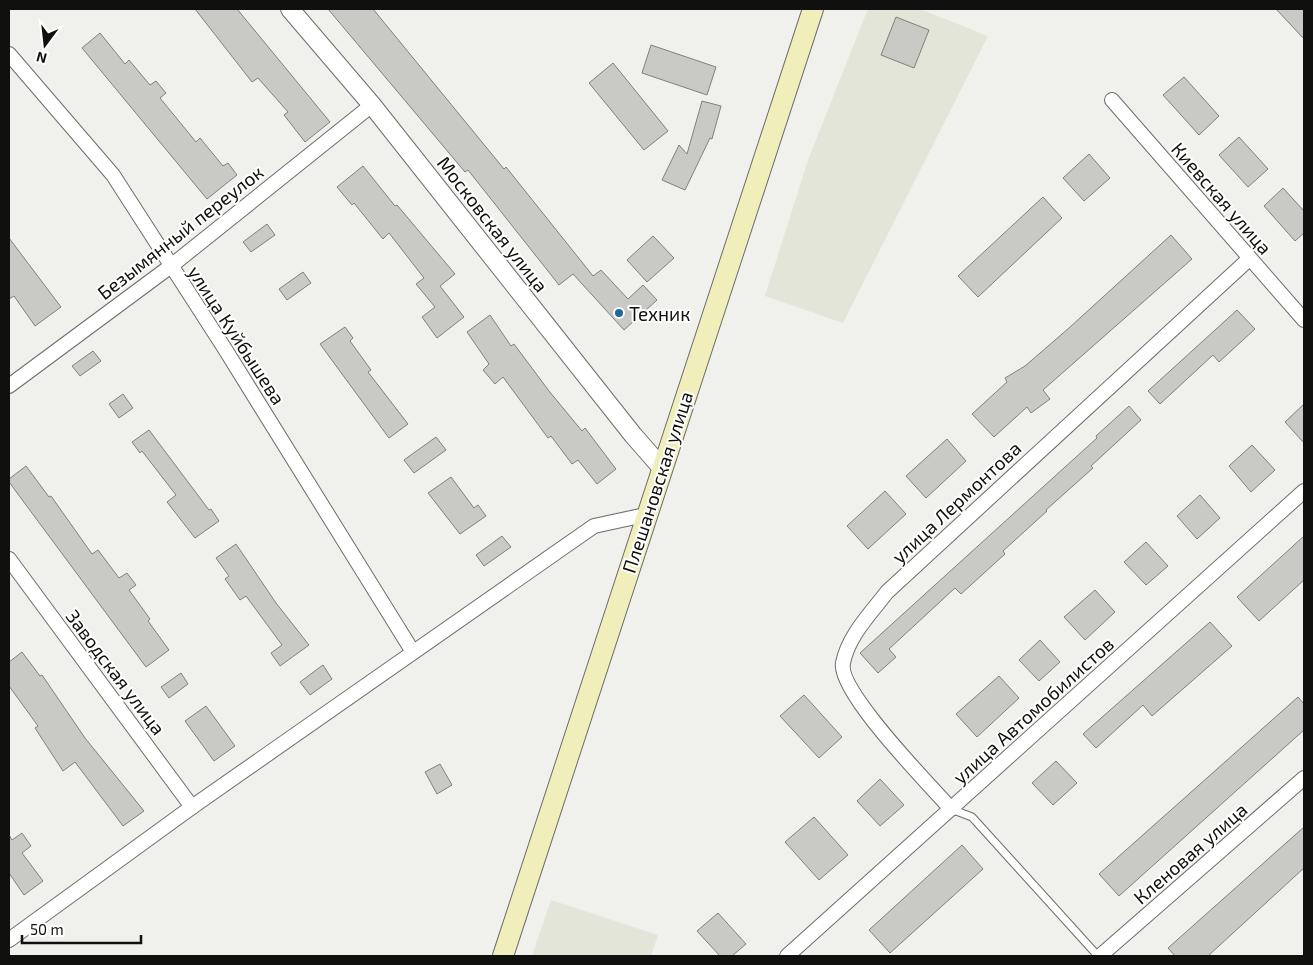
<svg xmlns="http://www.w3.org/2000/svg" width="1313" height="965" font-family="'Exo 2',sans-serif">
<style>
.built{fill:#e4e5d9}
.building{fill:#c9c9c5;stroke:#80807c}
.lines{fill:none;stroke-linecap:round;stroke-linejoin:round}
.service-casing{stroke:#6d6d6a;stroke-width:9}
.minor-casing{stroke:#6d6d6a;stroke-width:16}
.tertiary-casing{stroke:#6d6d6a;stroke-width:20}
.secondary-casing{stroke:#6d6d6a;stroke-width:22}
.service{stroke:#fff;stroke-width:7}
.minor{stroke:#fff;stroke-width:14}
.tertiary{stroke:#fff;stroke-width:18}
.secondary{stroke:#f0efbc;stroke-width:20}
.poi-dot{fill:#1f689b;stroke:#fffffe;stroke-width:2}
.labels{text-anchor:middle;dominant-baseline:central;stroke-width:4;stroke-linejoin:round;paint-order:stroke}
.street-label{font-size:19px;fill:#10100f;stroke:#fffffe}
.poi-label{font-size:19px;fill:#10100f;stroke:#fffffe;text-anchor:start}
</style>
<rect width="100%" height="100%" fill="#f0f1ec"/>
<!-- built -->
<g class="built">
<polygon points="868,9 920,9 988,36 843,323 765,296 808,160"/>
<polygon points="551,900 658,935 651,956 532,956"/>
</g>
<!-- building -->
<g class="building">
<polygon points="195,9 237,9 330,122 305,142 284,115 288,112 258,78 252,82"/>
<polygon points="328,9 373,9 504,169 506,167 593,276 601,270 628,299 643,285 657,300 624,330 573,274 559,285 468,170 465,172"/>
<polygon points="1276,9 1304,9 1304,39"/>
<polygon points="896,17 929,30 914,68 881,55"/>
<polygon points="100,33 125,64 129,60 150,85 156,81 166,93 160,98 196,142 200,138 223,166 228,163 237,175 207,199 82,48"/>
<polygon points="651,45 716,67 707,95 642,73"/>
<polygon points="613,63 668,131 644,150 589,83"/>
<polygon points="1184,77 1219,116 1199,135 1163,95"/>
<polygon points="702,101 721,106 712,139 710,138 685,190 662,180 679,145 687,154"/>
<polygon points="1239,137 1268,169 1248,187 1219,155"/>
<polygon points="1089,154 1110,178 1084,201 1063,178"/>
<polygon points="363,166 395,206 397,205 455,274 440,286 464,317 437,338 422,317 435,307 416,284 424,278 389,233 383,239 354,203 352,205 337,187"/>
<polygon points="1283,188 1304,211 1304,233 1295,241 1264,206"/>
<polygon points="1043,197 1062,218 978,297 958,276"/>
<polygon points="267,224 275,235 251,252 243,242"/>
<polygon points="1171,235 1192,259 1043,390 1050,399 1031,413 1027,407 994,437 972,414 1007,382 1005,378 1025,366 1069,328"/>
<polygon points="653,236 674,258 647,282 627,260"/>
<polygon points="9,238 61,307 35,326 14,296 9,299"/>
<polygon points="303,272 311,283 287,300 279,289"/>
<polygon points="1237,310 1255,329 1219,362 1213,355 1160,404 1148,391"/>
<polygon points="490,315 511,346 514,344 549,391 582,431 585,428 616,469 597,484 578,460 572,464 551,436 548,438 503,377 495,384 483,370 489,364 467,332"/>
<polygon points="345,327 353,338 350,341 371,370 368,372 408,424 389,438 320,344"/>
<polygon points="93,351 101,361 80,376 72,366"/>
<polygon points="123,394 133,408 119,418 109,404"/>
<polygon points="1304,404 1304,443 1285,422"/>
<polygon points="1129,406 1141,420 1091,466 1093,468 1046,510 1047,511 1003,551 1005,554 961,594 955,588 889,649 896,657 878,673 860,653 1097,438 1096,436"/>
<polygon points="149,430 209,510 211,509 219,521 195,538 167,502 176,495 142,451 140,453 132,442"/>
<polygon points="436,437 446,450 414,473 404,460"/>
<polygon points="947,439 966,461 926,498 906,476"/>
<polygon points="1252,445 1275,470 1251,492 1229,466"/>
<polygon points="26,466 49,497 51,496 92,554 98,550 119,578 127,573 136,585 129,590 150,619 148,621 169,650 146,667 9,482 9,479"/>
<polygon points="451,477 474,508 478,505 486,516 460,534 428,493"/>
<polygon points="885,491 906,514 868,549 847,526"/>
<polygon points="1200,495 1220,518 1197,539 1177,516"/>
<polygon points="502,536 511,547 484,566 476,555"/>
<polygon points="1304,536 1304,580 1259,621 1237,597"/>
<polygon points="1146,542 1168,566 1146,585 1124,562"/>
<polygon points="236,544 276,603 309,645 280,666 271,653 282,645 246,596 240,600 225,579 229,576 216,558"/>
<polygon points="1095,590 1115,612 1085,640 1064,617"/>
<polygon points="1210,622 1232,646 1152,716 1143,705 1096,748 1083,734"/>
<polygon points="1040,640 1060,662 1039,681 1019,660"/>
<polygon points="22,652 40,676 42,675 85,738 144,811 123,826 75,762 63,771 35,728 38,726 9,686 9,662"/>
<polygon points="323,665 332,679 310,695 300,682"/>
<polygon points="181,673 188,684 169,698 161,687"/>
<polygon points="999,676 1019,698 977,737 956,714"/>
<polygon points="804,695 842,737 819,758 780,716"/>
<polygon points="1298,697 1304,704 1304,730 1119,896 1099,874"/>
<polygon points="206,706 235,746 214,761 185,721"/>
<polygon points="1056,761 1077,783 1053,805 1032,783"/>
<polygon points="440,764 452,785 437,794 425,772"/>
<polygon points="880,779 904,805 880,826 857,801"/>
<polygon points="814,817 848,855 819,880 785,842"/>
<polygon points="1304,827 1304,868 1208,956 1175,956 1168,948"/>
<polygon points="22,833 31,846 22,853 43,881 24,895 9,873 9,835 12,840"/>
<polygon points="962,845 983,869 890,953 869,930"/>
<polygon points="718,913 746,944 732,956 720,956 697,931"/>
</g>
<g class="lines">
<!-- service casing -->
<g class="service-casing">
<polyline id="service" points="951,809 972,817 1098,956"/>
</g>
<!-- minor casing -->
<g class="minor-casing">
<g id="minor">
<polyline points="9,54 113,175 225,349 413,652"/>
<polyline points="1112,100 1304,320"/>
<polyline points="9,386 171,266 372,105"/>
<polyline points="9,559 192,807"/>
<path d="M 951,809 C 930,785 837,691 843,663 C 848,636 871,613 887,592 L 1249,259"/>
<polyline points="9,940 192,807 594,526 645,515"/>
<polyline points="787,956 1304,491"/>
<polyline points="1100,956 1304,778"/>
</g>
</g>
<!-- tertiary casing -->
<g class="tertiary-casing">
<polyline id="tertiary" points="290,9 372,105 633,435 661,467"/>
</g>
<!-- secondary casing -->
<g class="secondary-casing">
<polyline id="secondary" points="503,956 813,9"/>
</g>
<!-- service -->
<use href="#service" class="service"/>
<!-- minor -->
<use href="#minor" class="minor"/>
<!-- tertiary -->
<use href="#tertiary" class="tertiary"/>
<!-- secondary -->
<use href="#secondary" class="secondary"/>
</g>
<!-- markers -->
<circle class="poi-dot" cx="619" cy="313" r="5"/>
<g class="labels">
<!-- street labels -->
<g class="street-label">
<text transform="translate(1222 198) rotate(49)">Киевская улица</text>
<text transform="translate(493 224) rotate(52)">Московская улица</text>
<text transform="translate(180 232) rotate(-38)">Безымянный переулок</text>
<text transform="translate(237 335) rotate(57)">улица Куйбышева</text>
<text transform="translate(657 482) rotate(-72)">Плешановская улица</text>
<text transform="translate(956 502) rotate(-43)">улица Лермонтова</text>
<text transform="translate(116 672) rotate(53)">Заводская улица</text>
<text transform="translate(1033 710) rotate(-42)">улица Автомобилистов</text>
<text transform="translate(1190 853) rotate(-41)">Кленовая улица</text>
</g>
<!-- poi labels -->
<g class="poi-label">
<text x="629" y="313">Техник</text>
</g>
</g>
<!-- border -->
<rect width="1313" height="965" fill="none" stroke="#10100f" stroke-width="20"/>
<!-- north arrow -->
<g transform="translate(45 45) rotate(195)" stroke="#fffffe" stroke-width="4" paint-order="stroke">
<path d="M0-4L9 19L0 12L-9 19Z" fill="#10100f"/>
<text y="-8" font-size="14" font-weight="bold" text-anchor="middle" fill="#10100f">N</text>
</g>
<!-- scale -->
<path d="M22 935v8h119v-8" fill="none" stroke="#10100f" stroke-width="2.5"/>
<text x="30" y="935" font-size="15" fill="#10100f" stroke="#fffffe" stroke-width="4" paint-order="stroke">50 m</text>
</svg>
